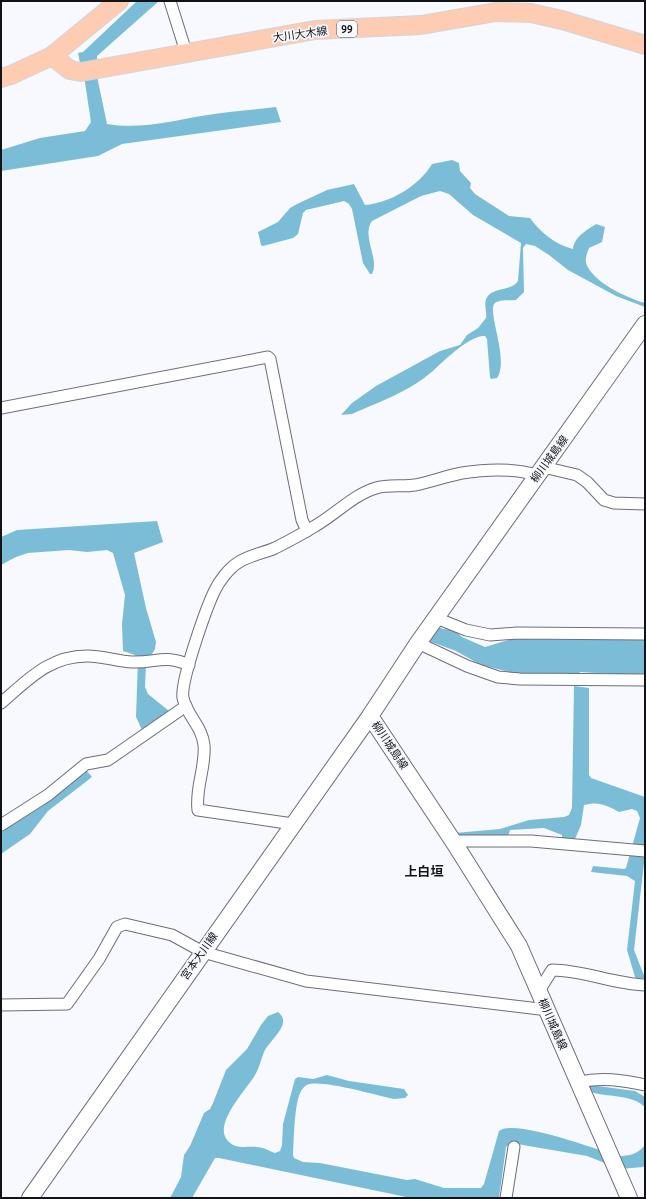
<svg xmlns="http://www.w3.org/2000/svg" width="646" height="1199" font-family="Ubuntu,'Noto Sans JP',sans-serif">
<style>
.water{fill:#7bbdd6}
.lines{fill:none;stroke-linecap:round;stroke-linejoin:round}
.minor-casing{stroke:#6c6e78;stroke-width:13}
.secondary-casing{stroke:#6c6e78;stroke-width:18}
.primary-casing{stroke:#d4d5d5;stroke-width:20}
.minor{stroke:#fff;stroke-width:11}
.secondary{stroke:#fff;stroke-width:16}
.primary{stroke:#fecbb3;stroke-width:18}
.labels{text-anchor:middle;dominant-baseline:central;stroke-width:3.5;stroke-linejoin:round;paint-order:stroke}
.shield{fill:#f7f9ff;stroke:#57585c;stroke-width:1}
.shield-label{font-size:10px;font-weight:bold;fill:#121316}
.street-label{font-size:11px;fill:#121316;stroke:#f7f9ff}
.quarter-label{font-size:13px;font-weight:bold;fill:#121316;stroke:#f7f9ff}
</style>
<rect width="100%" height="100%" fill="#f7f9ff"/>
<!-- water -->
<g class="water">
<path d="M 137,1 L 159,1 L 97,56 L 98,81 L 107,124 C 142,130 174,120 208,115 C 230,111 253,110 276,107 L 281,122 L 122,144 L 98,156 L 1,171 L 1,150 L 40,138 L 85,131 L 91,122 L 82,63 L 80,63 L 78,53 L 83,52 Z"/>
<path d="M 452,160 L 459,163 L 460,171 L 471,183 L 470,188 L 475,194 L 509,216 L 530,218 C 540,232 556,245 573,249 C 574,237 587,230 596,224 L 605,227 L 602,242 L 589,248 C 587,253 585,258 586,263 C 592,282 627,298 645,303 L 645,307 L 616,296 L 568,270 L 549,255 L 535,246 L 526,244 L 523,248 L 524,292 L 516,300 C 510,301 501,299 495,303 C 486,310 510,360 497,378 L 491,379 L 490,377 L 487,339 L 485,336 C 472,334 447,358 437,367 C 414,390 381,401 352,414 L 341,415 L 352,403 L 376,386 L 440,351 L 460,345 L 467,335 L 478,328 L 486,318 C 487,312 484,305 486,299 C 492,286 511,292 518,281 L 521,243 L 473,215 L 449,194 L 440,191 L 421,196 L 372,221 C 361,236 380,259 372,274 L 370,274 L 363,263 L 352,209 L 349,204 L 344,201 L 306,210 L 303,213 L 298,234 L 293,238 L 263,246 L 261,245 L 258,232 L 278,222 L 290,208 L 297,204 L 327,190 L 354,184 L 365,205 C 390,203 419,186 432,164 Z"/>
<polygon points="157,521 163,542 134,553 146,608 156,642 155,649 146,664 145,687 148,694 169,711 142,730 136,717 138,659 135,659 135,655 123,651 122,624 125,595 113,553 107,550 87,552 69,550 28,553 16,557 1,565 1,537 17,530"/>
<polygon points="439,627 443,629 454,630 462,637 485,647 512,639 645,640 645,676 580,672 579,674 523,675 481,665 456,651 429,641"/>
<path d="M 574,686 L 589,688 L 589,775 L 591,778 L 645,797 L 645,854 L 634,950 L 645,978 L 637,979 L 635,977 L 627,950 L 635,881 L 627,876 L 591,872 L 593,866 L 624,869 L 626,868 L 640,818 L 637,811 L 632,809 L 619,812 C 607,805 598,801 584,805 L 581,825 L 575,839 L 562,839 L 562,835 L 544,828 L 510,830 L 508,836 L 502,835 L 500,837 L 456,836 L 455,833 L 500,829 L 529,820 L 564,817 L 569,815 L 572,808 Z"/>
<polygon points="86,770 92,777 48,811 30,834 1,854 1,832 41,807"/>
<path d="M 278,1012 C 293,1023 271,1039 265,1050 C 261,1058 260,1067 255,1075 C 246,1090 212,1125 228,1141 C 237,1150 246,1146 257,1147 C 263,1147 269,1151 275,1153 L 280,1151 L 282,1145 L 283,1124 L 295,1079 L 298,1077 L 313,1079 L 327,1075 L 349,1081 L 404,1089 L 408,1095 L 405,1098 L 394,1099 C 375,1095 327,1081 310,1084 C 306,1084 303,1088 301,1091 C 294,1104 294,1140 293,1155 L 294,1158 L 303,1162 L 320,1163 L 407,1180 L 415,1179 L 444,1188 L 481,1188 L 484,1184 L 499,1131 C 514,1118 598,1150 618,1156 C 629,1156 638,1154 645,1145 L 645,1165 L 643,1167 L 620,1169 L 587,1156 L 511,1143 L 506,1147 L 499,1198 L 411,1198 L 219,1158 L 215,1158 L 192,1198 L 170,1198 L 181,1177 L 184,1155 L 190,1146 L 204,1113 L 210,1109 L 213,1103 L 226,1070 L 247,1049 L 261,1025 L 268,1016 Z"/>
<path d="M 590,1085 L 635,1091 L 645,1097 L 645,1107 C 632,1095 611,1097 594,1093 L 589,1091 L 588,1087 Z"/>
</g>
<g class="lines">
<!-- minor casing -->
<g class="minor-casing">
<g id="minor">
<polyline points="170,1 186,52"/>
<polyline points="1,408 268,357 270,359 302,520 307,531"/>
<polyline points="543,467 577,475 587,482 604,500 614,503 645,504"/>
<polyline points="436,618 466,630 490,635 517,633 645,634"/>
<polyline points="418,643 467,666 498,677 520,679 645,680"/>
<path d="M 1,703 C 28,680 49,656 87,656 C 102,656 117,661 132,662 C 157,663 163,654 189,665"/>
<path d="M 293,824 L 198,810 C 195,788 206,767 204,745 C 202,726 187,716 183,698 C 180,682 206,609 214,592 C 219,581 229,568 239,562 C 250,555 264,553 275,548 C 289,541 302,534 315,526 C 336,514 353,495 376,488 C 388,484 403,487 415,485 C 431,482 446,476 462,473 C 487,469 513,468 537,475"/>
<polyline points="1,825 48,795 86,764 108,760 186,706"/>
<polyline points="453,841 531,841 645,851"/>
<path d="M 539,991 L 552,970 C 583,970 613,984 645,985"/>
<polyline points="1,1005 67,1004 99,959 117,927 125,924 172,935 203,952 306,981 548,1010"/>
<path d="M 579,1082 C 602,1077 622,1080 645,1085"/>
<polyline points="506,1198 514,1147"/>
</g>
</g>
<!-- secondary casing -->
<g class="secondary-casing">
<g id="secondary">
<polyline points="370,716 453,841 519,946 629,1198"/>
<polyline points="30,1198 370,716 418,643 645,324"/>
</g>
</g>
<!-- primary casing -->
<g class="primary-casing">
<g id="primary">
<polyline points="52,56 70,70 81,72 315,30 421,25 496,12 531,13 562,20 645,45"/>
<polyline points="1,78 11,75 52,56 119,1"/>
</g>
</g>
<!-- minor -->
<use href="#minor" class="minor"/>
<!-- secondary -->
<use href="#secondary" class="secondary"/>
<!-- primary -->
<use href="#primary" class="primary"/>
</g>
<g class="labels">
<!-- shield labels -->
<rect class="shield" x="337" y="21" width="20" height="16" rx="3"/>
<g class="shield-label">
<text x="347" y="29">99</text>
</g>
<!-- street labels -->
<g class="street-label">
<text transform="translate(300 34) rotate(-8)">大川大木線</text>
<text transform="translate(549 459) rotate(-54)">柳川城島線</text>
<text transform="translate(390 745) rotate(56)">柳川城島線</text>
<text transform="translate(199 956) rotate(-55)">宮本大川線</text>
<text transform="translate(553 1024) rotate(66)">柳川城島線</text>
</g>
<!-- quarter labels -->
<g class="quarter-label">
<text x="424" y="871">上白垣</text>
</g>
</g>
<!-- border -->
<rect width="646" height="1199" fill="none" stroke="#121316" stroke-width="4"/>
</svg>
